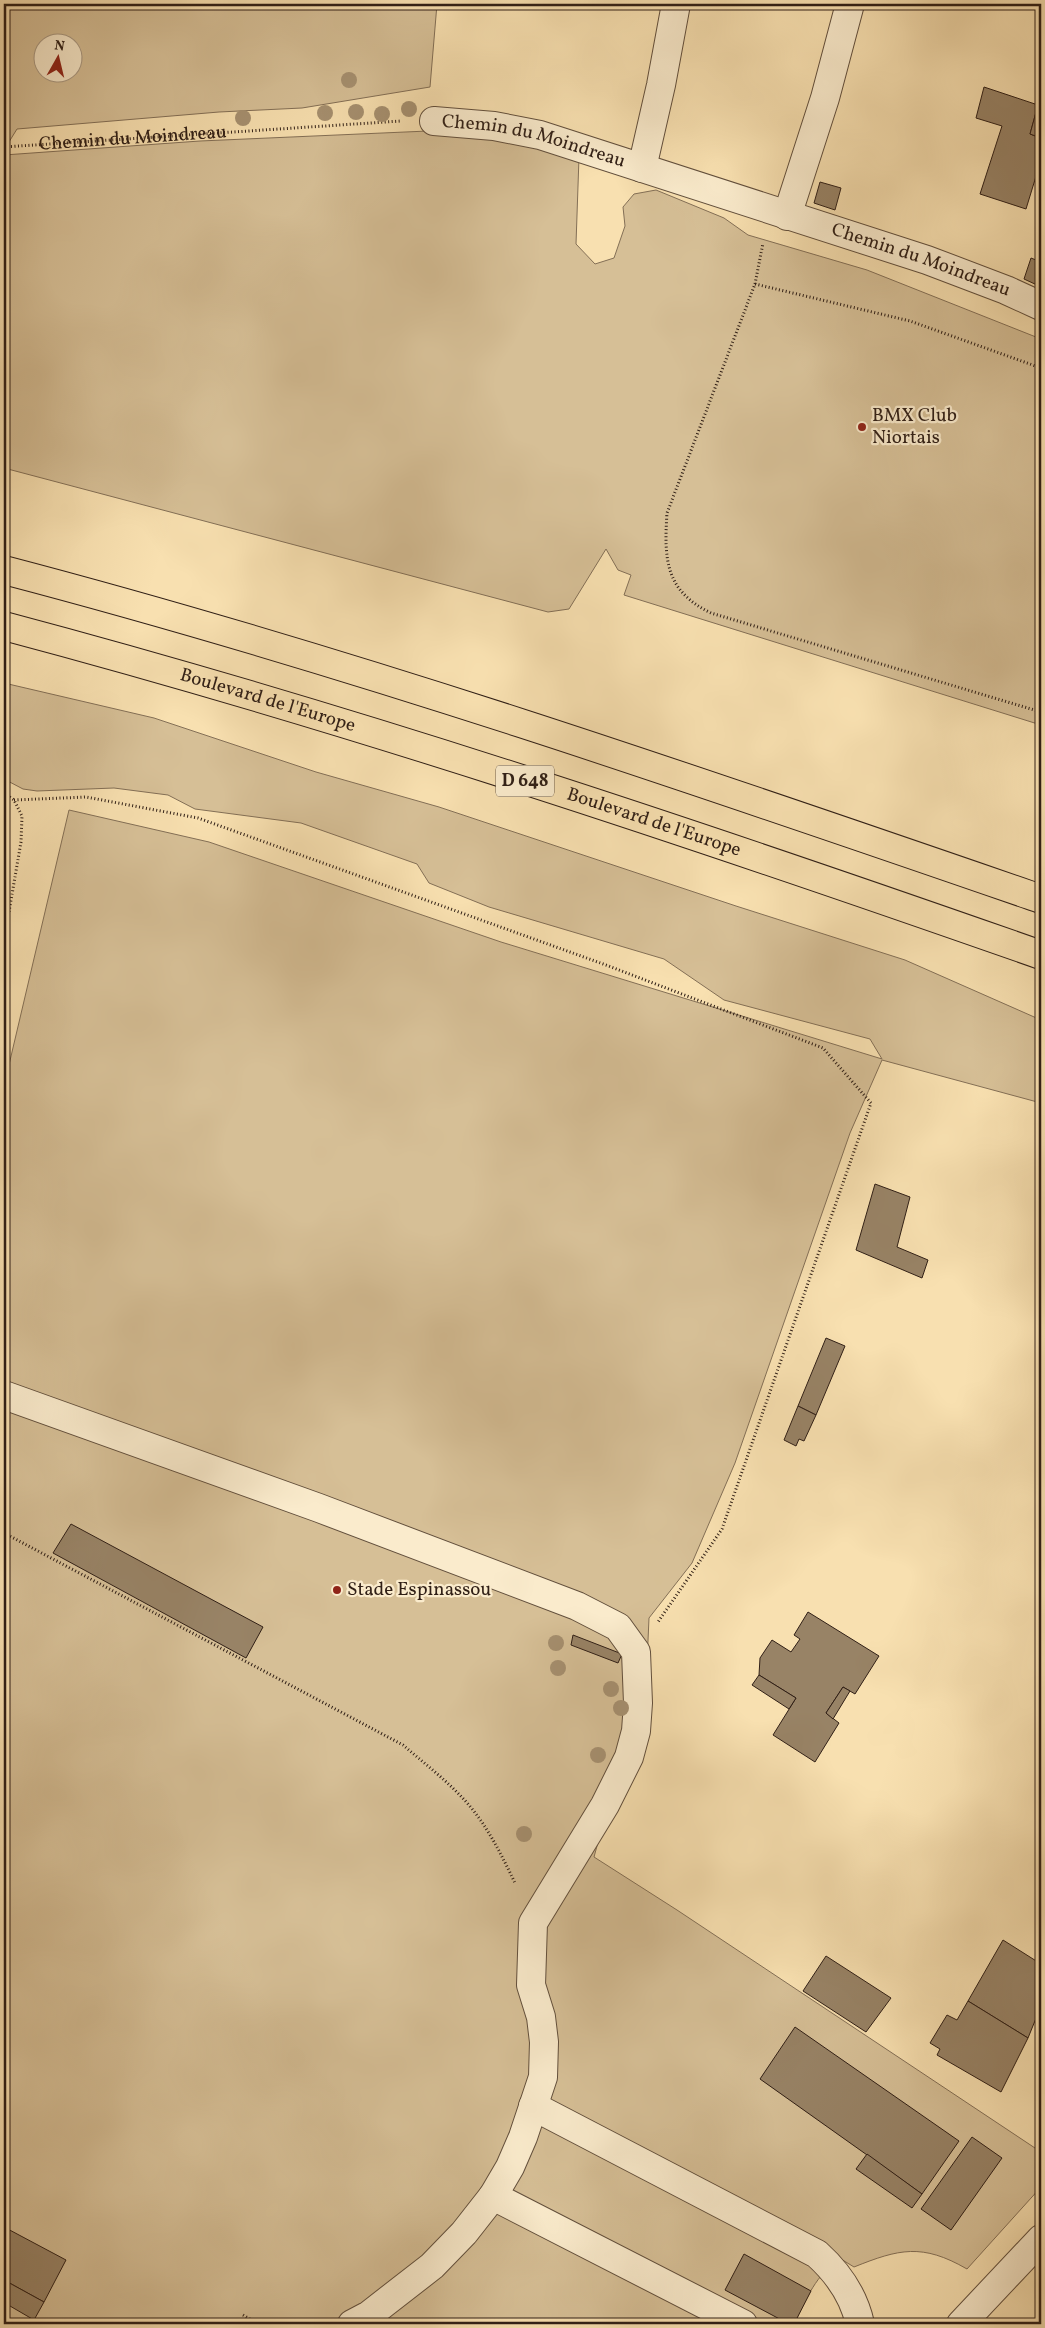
<svg xmlns="http://www.w3.org/2000/svg" width="1045" height="2328" font-family="Vollkorn,serif">
<style>
.green{fill:#d6bf96;stroke:#836f56;fill-rule:evenodd}
.building{fill:#988366;stroke:#301f16}
.lines{fill:none;stroke-linecap:round;stroke-linejoin:round}
.minor-casing{stroke:#624f3c;stroke-width:30}
.highway-casing{stroke:#301f16;stroke-width:30}
.path{stroke:#301f16;stroke-width:3;stroke-dasharray:1 2.5;stroke-linecap:butt}
.minor{stroke:#faebcc;stroke-width:28}
.highway{stroke:#f8e0b0;stroke-width:28}
.tree{fill:#a69070}
.poi-dot{fill:#8f2418;stroke:#faebcc;stroke-width:2}
.labels{text-anchor:middle;dominant-baseline:central;stroke-width:4.5;stroke-linejoin:round;paint-order:stroke}
.shield{fill:#faebcc;stroke:#6d5c4d;stroke-width:1}
.shield-label{font-size:18px;font-weight:bold;fill:#301f16}
.street-label{font-size:19px;fill:#301f16;stroke:#faebcc}
.poi-label{font-size:19px;fill:#301f16;stroke:#faebcc;text-anchor:start}
</style>
<rect width="100%" height="100%" fill="#f8e0b0"/>
<filter id="stains"><feTurbulence type="fractalNoise" baseFrequency=".004" numOctaves="4"/><feColorMatrix values="0 0 0 0 .2 0 0 0 0 .09 0 0 0 0 .02 0 0 0 .5 -.17"/></filter>
<radialGradient id="worn" r=".72"><stop offset=".6" stop-color="#630" stop-opacity="0"/><stop offset="1" stop-color="#630" stop-opacity=".3"/></radialGradient>
<!-- green -->
<g class="green">
<path d="M 4,4 L 437,4 L 430,87 L 302,108 L 219,112 L 17,129 L 4,150 ZM 42,42 L 72,42 L 72,72 L 42,72 Z"/>
<polygon points="428,131 501,135 579,157 576,244 595,264 614,258 625,226 623,207 634,194 656,190 724,218 748,235 867,270 1041,339 1041,725 624,595 631,575 618,570 606,549 569,609 548,612 4,468 4,155 200,141"/>
<path d="M 4,683 L 154,718 L 316,772 L 439,807 L 736,906 L 905,960 L 1041,1020 L 1041,1103 L 882,1060 L 850,1133 L 735,1463 L 692,1563 L 649,1618 L 647,1663 L 594,1857 L 677,1910 L 1041,2152 L 1041,2187 L 967,2269 C 922,2243 899,2249 854,2267 L 841,2259 C 816,2273 806,2300 794,2324 L 4,2324 L 4,1086 L 69,810 L 209,842 L 501,942 L 882,1059 L 870,1039 L 724,1000 L 664,959 L 489,907 L 429,883 L 417,864 L 301,823 L 195,809 L 168,795 L 114,788 L 37,791 L 23,789 L 4,779 Z"/>
</g>
<!-- building -->
<g class="building">
<polygon points="984,87 1038,105 1030,134 1041,138 1041,160 1026,209 980,194 1002,126 976,118"/>
<polygon points="1038,105 1041,106 1041,138 1030,134"/>
<polygon points="820,182 841,188 835,210 814,203"/>
<polygon points="1031,258 1041,262 1041,272 1037,285 1024,279"/>
<polygon points="875,1184 910,1197 897,1247 928,1260 922,1278 856,1250"/>
<polygon points="826,1338 845,1346 816,1415 798,1406"/>
<polygon points="798,1406 816,1415 804,1441 799,1439 796,1446 784,1440"/>
<polygon points="71,1524 263,1627 246,1658 53,1553"/>
<polygon points="808,1612 879,1656 855,1694 843,1687 826,1713 839,1723 815,1762 773,1735 796,1698 759,1675 760,1658 772,1640 791,1652 800,1639 794,1635"/>
<polygon points="573,1635 622,1654 618,1663 571,1645"/>
<polygon points="759,1675 796,1698 789,1709 752,1685"/>
<polygon points="843,1687 850,1691 833,1719 826,1713"/>
<polygon points="1003,1940 1041,1964 1041,2006 1028,2038 968,2001"/>
<polygon points="826,1956 891,1998 866,2032 803,1991"/>
<polygon points="968,2001 1028,2038 1001,2092 937,2055 940,2049 930,2043 947,2015 957,2020"/>
<polygon points="795,2027 959,2141 922,2194 760,2079"/>
<polygon points="972,2137 1002,2158 951,2230 921,2209"/>
<polygon points="867,2154 922,2194 912,2208 856,2169"/>
<polygon points="4,2227 66,2260 44,2302 4,2280"/>
<polygon points="744,2254 811,2291 794,2324 789,2324 725,2290"/>
<polygon points="4,2280 44,2302 34,2320 10,2306 4,2307"/>
</g>
<g class="lines">
<!-- minor casing -->
<g class="minor-casing">
<g id="minor">
<path id="s2" d="M 434,121 L 494,126 L 540,135 L 927,260 L 1006,290 L 1041,306"/>
<polyline points="642,168 661,85 676,4"/>
<polyline points="787,216 825,98 850,4"/>
<polyline points="4,1395 319,1508 577,1606 618,1627 636,1652 638,1703 636,1731 629,1757 605,1805 533,1923 531,1985 541,2017 544,2042 543,2077 523,2137 510,2167 493,2196 464,2233 432,2266 369,2315 352,2324"/>
<path d="M 533,2106 L 817,2254 C 838,2273 854,2296 860,2324"/>
<polyline points="493,2196 743,2324"/>
<polyline points="961,2324 1041,2239"/>
</g>
</g>
<!-- highway casing -->
<g class="highway-casing">
<g id="highway">
<path d="M 4,570 C 355,662 699,781 1041,899"/>
<path id="s3" d="M 4,626 C 354,719 699,835 1041,955"/>
</g>
</g>
<!-- path -->
<g class="path">
<path id="s1" d="M 4,147 L 401,121"/>
<polyline points="755,284 763,243"/>
<path d="M 1041,368 L 910,321 L 755,284 L 667,513 C 664,559 665,591 711,613 L 1041,712"/>
<polyline points="4,793 14,800 22,816 21,842 4,941"/>
<polyline points="14,800 86,797 198,818 606,965 823,1048 871,1103 722,1529 658,1622"/>
<path d="M 4,1533 L 403,1745 C 425,1764 449,1782 468,1804 C 488,1827 502,1856 515,1883"/>
<polyline points="243,2315 258,2324"/>
</g>
<!-- minor -->
<use href="#minor" class="minor"/>
<!-- highway -->
<use href="#highway" class="highway"/>
</g>
<!-- trees -->
<g class="tree">
<circle cx="349" cy="80" r="8"/>
<circle cx="409" cy="109" r="8"/>
<circle cx="356" cy="112" r="8"/>
<circle cx="325" cy="113" r="8"/>
<circle cx="382" cy="114" r="8"/>
<circle cx="243" cy="118" r="8"/>
<circle cx="556" cy="1643" r="8"/>
<circle cx="558" cy="1668" r="8"/>
<circle cx="611" cy="1689" r="8"/>
<circle cx="621" cy="1708" r="8"/>
<circle cx="598" cy="1755" r="8"/>
<circle cx="524" cy="1834" r="8"/>
</g>
<!-- markers -->
<g class="poi-dot">
<circle cx="862" cy="427" r="5"/>
<circle cx="337" cy="1590" r="5"/>
</g>
<g class="labels">
<!-- shield labels -->
<rect class="shield" x="496" y="765.5" width="58" height="31" rx="4"/>
<g class="shield-label">
<text x="525" y="781">D 648</text>
</g>
<!-- street labels -->
<g class="street-label">
<text stroke="none"><textPath href="#s1" startOffset="129">Chemin du Moindreau</textPath></text>
<text stroke="none"><textPath href="#s2" startOffset="102">Chemin du Moindreau</textPath></text>
<text stroke="none"><textPath href="#s2" startOffset="508">Chemin du Moindreau</textPath></text>
<text stroke="none"><textPath href="#s3" startOffset="274">Boulevard de l'Europe</textPath></text>
<text stroke="none"><textPath href="#s3" startOffset="679">Boulevard de l'Europe</textPath></text>
</g>
<!-- poi labels -->
<g class="poi-label">
<text x="872" y="416">BMX Club<tspan x="872" dy="22">Niortais</tspan></text>
<text x="347" y="1590">Stade Espinassou</text>
</g>
</g>
<!-- margin -->
<rect width="1045" height="2328" fill="none" stroke="#f8e0b0" stroke-width="20"/>
<rect x="5" y="5" width="1035" height="2318" fill="none" stroke="#301f16" stroke-width="2.5"/>
<rect x="10" y="10" width="1025" height="2308" fill="none" stroke="#301f16"/>
<!-- north arrow -->
<g transform="translate(58 58) rotate(8)"><circle r="24" fill="#faebcc" stroke="#a99983"/>
<path d="M0-4L9 19L0 12L-9 19Z" fill="#8f2418"/>
<text y="-8" font-size="14" font-weight="bold" text-anchor="middle" fill="#301f16">N</text>
</g>
<rect width="100%" height="100%" filter="url(#stains)"/>
<rect width="100%" height="100%" fill="url(#worn)"/>
</svg>
